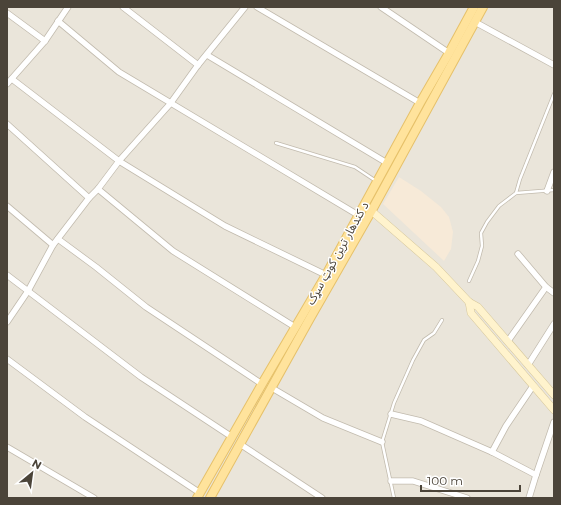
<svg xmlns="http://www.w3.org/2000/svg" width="561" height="505" font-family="Montserrat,'Noto Sans Arabic',sans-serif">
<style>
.residential{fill:#eae5da}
.commercial{fill:#f7ead8}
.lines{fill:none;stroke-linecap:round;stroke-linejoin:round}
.service-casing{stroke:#c2bbae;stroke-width:4}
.minor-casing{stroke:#c2bbae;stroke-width:7}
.secondary-casing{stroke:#d6c79b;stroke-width:8}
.primary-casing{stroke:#e6c16a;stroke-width:10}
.service{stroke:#fff;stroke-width:2.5}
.minor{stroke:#fff;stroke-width:5.5}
.secondary{stroke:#fff3cd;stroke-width:7}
.primary{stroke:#ffe39c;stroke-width:8}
.labels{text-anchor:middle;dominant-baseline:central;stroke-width:3;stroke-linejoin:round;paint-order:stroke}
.street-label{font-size:12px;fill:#4b4439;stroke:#fff}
</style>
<rect width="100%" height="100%" fill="#f6f3ec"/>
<!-- residential -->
<rect class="residential" x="7" y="7" width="547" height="491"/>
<!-- commercial -->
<polygon class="commercial" points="399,177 421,191 441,207 449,217 453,232 451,249 444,261 383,204"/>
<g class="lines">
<!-- service casing -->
<g class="service-casing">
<g id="service">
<polyline points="276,143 355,167 376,181"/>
<polyline points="516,193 520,179 554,94"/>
<polyline points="469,281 478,261 482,246 481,233 487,222 499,206 516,193 554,190"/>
<polyline points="394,498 382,442 394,403 413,360 424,340 434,333 442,320"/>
</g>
</g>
<!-- minor casing -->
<g class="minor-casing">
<g id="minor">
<polyline points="123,7 198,65"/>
<polyline points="257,7 420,103"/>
<polyline points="381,7 449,53"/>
<polyline points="7,13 45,41"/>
<polyline points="58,21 119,72 358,215"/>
<polyline points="475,22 554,65"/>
<polyline points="207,55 387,163"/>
<polyline points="12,79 119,161 225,226 326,275"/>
<polyline points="7,84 45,41 68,7"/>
<polyline points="7,124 89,198"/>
<polyline points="98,189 173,251 295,327"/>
<polyline points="547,191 554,172"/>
<polyline points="7,206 53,245"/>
<polyline points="58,239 96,267 146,307 262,384"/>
<polyline points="518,254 546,287 554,293"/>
<polyline points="7,275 141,377 232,437"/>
<polyline points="7,322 28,291 53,245 89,198 98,189 119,161 170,104 198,65 245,7"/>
<polyline points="508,341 546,287"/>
<polyline points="7,359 85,417 200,493"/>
<polyline points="528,365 554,324"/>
<polyline points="272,388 323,418 382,442"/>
<polyline points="391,414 421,421 492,452 536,475"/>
<polyline points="240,444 322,498"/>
<polyline points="7,447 94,498"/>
<polyline points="492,452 506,426 533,386"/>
<polyline points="391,481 413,481 467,498"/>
<polyline points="529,498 536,475 554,422"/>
</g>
</g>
<!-- secondary casing -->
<g class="secondary-casing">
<g id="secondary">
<polyline points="367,207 436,267 469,302 478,307 554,395"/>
<polyline points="469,302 471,313 554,410"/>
</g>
</g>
<!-- primary casing -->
<g class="primary-casing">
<g id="primary">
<polyline points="197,498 262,384 326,275 420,103 449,53 474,7"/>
<polyline points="210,498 309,320 372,210 483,7"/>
</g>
</g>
<!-- service -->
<use href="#service" class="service"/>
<!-- minor -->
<use href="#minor" class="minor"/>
<!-- secondary -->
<use href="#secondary" class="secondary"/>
<!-- primary -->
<use href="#primary" class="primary"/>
</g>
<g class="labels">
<!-- street labels -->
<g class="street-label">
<text transform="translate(337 253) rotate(-61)">د کندهار ترين کوټ سړک</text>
</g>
</g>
<!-- border -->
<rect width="561" height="505" fill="none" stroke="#4b4439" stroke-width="16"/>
<!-- north arrow -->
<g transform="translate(32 473) rotate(29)" stroke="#ffffff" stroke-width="3" paint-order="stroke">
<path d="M0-3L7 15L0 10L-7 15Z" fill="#4b4439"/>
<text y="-6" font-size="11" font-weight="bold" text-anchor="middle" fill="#4b4439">N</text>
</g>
<!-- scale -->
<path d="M421 485v6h99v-6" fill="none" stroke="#4b4439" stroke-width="2"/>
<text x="427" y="485" font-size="12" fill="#4b4439" stroke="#ffffff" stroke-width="3" paint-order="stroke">100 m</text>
</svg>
